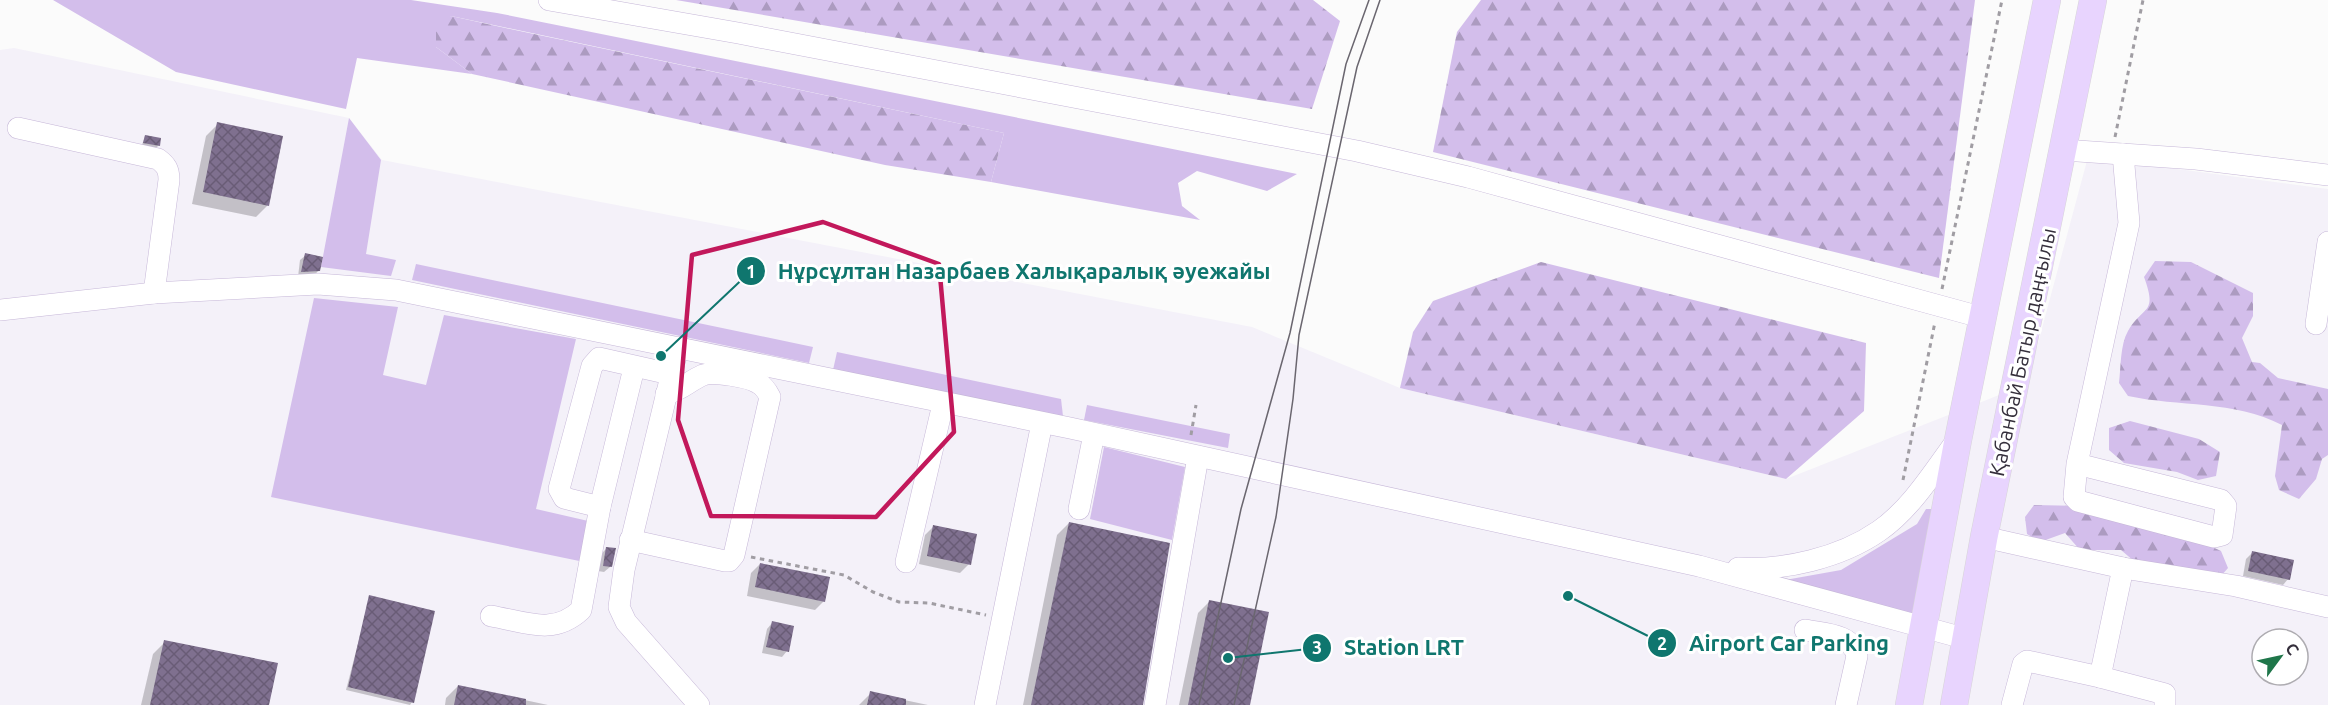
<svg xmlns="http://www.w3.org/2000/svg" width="2328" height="705" font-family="Ubuntu,sans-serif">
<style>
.built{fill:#f4f1f9;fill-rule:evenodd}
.green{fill:#d3beeb}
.forest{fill:url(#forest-firs)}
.shadow{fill:#0003}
.building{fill:url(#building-cross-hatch)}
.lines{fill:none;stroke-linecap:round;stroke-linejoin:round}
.minor-casing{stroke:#c6b7d8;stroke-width:22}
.major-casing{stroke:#d7d5d8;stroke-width:28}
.path{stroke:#a09da3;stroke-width:3;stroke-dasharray:4.5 4.5;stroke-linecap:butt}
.minor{stroke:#fff;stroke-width:21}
.major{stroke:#e8d4fe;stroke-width:27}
.tram{stroke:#6a666f;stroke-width:1.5}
.marked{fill:none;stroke:#c2185b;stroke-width:4.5;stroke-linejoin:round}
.labels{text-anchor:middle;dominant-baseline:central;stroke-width:6;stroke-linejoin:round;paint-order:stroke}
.street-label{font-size:21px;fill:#352f3c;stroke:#fff}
.leader{fill:none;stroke:#0f766e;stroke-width:2}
.callout-dot{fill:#0f766e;stroke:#fff;stroke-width:2}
.mark-label{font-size:18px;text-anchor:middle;font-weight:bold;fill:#fff}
.callout-label{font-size:22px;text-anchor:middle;font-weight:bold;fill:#0f766e;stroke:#fff;stroke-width:6;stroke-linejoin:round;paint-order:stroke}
</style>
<defs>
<pattern id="forest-firs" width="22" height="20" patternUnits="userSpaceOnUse" patternTransform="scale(1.5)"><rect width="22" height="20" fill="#d3beeb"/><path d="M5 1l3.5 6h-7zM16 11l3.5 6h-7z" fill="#ac9bc0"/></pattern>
<pattern id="building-cross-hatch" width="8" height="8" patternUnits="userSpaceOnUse" patternTransform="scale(1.5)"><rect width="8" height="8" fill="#7f708f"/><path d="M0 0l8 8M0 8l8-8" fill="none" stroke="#695c76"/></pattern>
</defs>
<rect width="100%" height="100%" fill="#fbfbfb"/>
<!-- built -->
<path class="built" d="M 14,48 L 349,118 L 382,160 L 1252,327 L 1400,388 L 1786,479 L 2027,384 L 2088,157 L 2328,189 L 2328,705 L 0,705 L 0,50 ZM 2262,639 L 2298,639 L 2298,675 L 2262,675 Z"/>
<!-- green -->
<g class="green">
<polygon points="53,0 411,0 497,13 1297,174 1267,191 1197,171 1178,183 1182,206 1200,220 991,182 1004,133 451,16 436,47 472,74 357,58 346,109 176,72"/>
<polygon points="349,118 381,160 366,254 396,260 391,276 321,267"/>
<polygon points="416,264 813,347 809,363 412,280"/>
<polygon points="314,298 398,307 383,375 426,385 444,315 576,339 536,509 597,523 589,563 271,497"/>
<polygon points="837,352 1061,399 1063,416 833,370"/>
<polygon points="1087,405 1230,434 1228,448 1084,420"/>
<polygon points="1104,447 1185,467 1172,540 1090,519"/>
<polygon points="1926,509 1935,509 1913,615 1774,582 1841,570 1917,524"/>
</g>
<!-- forest -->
<g class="forest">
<polygon points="676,0 1313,0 1340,21 1312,109"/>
<polygon points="1481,0 1975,0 1939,278 1433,152 1457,32"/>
<polygon points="451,16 501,27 1004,133 991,182 885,165 472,74 436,47 436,27"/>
<path d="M 2155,261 L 2191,262 L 2253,293 L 2253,316 L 2242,338 L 2252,362 L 2260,363 L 2278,378 L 2328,389 L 2328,455 L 2322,459 L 2316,479 L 2299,499 L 2279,490 L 2275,476 L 2282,425 C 2234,400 2179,407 2128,396 L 2119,383 C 2121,367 2120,345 2128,331 C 2143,305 2158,315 2144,277 Z"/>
<polygon points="1541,262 1866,343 1864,411 1786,479 1400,388 1413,332 1433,301"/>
<polygon points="2130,421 2199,439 2220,452 2216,476 2198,480 2177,472 2124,463 2109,450 2109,428"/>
<polygon points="2034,505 2083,506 2178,531 2221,551 2228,568 2221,576 2135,562 2121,550 2080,550 2065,533 2040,542 2027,534 2025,517"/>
</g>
<!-- shadow -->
<g class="shadow">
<polygon points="218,124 268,205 256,217 192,204 206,136"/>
<polygon points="145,136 158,146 156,148 142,145"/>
<polygon points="306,255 318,271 313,277 298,277 300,260"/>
<polygon points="1069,523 1140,705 1023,705 1057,535"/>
<polygon points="934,526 969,564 960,573 919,564 925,535"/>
<polygon points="607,548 610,567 604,572 598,571 601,554"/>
<polygon points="2252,553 2288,579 2283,585 2243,576 2246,559"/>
<polygon points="760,564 824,601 815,610 747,596 751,573"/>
<polygon points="370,597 412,702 410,705 346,690"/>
<polygon points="1210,601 1249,705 1179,705 1198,613"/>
<polygon points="772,623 787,651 782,657 762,653 767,629"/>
<polygon points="165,642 268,705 141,705 153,654"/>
<polygon points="458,686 548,705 445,705 446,698"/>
<polygon points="871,693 928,705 859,705"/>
</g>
<!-- building -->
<g class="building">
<polygon points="217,122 283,136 269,206 203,192"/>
<polygon points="145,135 161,138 160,146 143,143"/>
<polygon points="305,253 323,257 320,271 301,272"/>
<polygon points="1069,522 1170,543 1143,705 1031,705"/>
<polygon points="933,525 977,534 971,565 927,556"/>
<polygon points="606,547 616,548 612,567 603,566"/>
<polygon points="2252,551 2294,560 2290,580 2248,571"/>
<polygon points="760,563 830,577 825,602 755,587"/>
<polygon points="369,595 435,611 414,703 348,687"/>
<polygon points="1209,600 1269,612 1250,705 1188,705"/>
<polygon points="772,621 794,626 789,652 766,647"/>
<polygon points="164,640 278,663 269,705 150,705"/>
<polygon points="458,685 526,699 526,705 454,705"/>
<polygon points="870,691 906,699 906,705 867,705"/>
</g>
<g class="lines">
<!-- minor casing -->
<g class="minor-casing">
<g id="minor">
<polyline points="549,0 738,33 1357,151 1468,177 1984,318"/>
<path d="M 18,128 L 158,159 C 166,165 169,169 169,180 L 154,293"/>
<polyline points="2063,150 2196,159 2328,175"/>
<polyline points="0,310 154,293 318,284 396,290 1070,428 1699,566 1967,639"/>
<polyline points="2316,324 2328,242"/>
<polyline points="678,347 624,570 619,607 626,622 699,705"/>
<polyline points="2077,464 2221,500 2226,506 2222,535 2214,537 2078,501 2074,497 2077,464 2129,223 2123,154"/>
<polyline points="600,507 564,498 559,489 592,366 599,358 670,374"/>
<polyline points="1079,509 1094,434"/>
<polyline points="1984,537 2123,568 2236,586 2328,607"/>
<path d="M 630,540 L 725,561 L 729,561 L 734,555 L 770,397 C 767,391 764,386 758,383 C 749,377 713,371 703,375 C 689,381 682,390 666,394"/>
<polyline points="906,562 943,404"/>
<path d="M 1738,568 C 1783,571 1840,558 1879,531 C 1911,509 1934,471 1957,440"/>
<path d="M 491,616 C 526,622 553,636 581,610 L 600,507 L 634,368"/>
<path d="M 1805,630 C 1824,634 1852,633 1857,656 L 1846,705"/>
<polyline points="2100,677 2165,694 2165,705"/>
<polyline points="985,705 1042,423"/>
<polyline points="1155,705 1198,457"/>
<polyline points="2012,705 2023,664 2027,661 2100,677 2123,568"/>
</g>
</g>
<!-- major casing -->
<g class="major-casing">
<g id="major">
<polyline points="1909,705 1958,440 2047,0"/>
<polyline points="1954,705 1984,537 2093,0"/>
</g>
</g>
<!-- path -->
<g class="path">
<polyline points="2115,137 2143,0"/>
<polyline points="1942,289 2002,0"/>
<polyline points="1191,435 1196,405"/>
<polyline points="1903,480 1935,322"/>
<polyline points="751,557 844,575 873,592 899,602 929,603 986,615"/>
</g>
<!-- minor -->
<use href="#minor" class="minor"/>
<!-- major -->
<use href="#major" class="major"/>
<!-- tram -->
<g class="tram">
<polyline points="1199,705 1241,509 1290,333 1346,64 1369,0"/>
<polyline points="1234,705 1276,517 1293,399 1299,335 1357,67 1380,0"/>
</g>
</g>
<!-- marked area -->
<path class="marked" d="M 823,222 L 939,264 L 954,432 L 876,517 L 711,516 L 678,420 L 692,255 Z"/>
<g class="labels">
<!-- street labels -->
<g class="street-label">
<text transform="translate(2022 352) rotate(-78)">Қабанбай Батыр даңғылы</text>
</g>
</g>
<!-- callouts -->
<path class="leader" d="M661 356L751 271M1568 596L1662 643M1228 658L1317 648"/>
<g class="callout-dot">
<circle cx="661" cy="356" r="6"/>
<circle cx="1568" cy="596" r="6"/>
<circle cx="1228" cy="658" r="6"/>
<circle cx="751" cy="271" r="15"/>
<circle cx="1662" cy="643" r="15"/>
<circle cx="1317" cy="648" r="15"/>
</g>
<g class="mark-label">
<text x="751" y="278">1</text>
<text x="1662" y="650">2</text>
<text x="1317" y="654">3</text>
</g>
<g class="callout-label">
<text x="1024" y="279">Нұрсұлтан Назарбаев Халықаралық әуежайы</text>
<text x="1789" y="651">Airport Car Parking</text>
<text x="1404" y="655">Station LRT</text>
</g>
<!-- north arrow -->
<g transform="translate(2280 657) rotate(57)"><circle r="28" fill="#ffffff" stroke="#aeacb1" stroke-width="1.5"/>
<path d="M0-4.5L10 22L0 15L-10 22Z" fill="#1f764a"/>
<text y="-9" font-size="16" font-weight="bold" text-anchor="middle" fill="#352f3c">С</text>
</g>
</svg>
